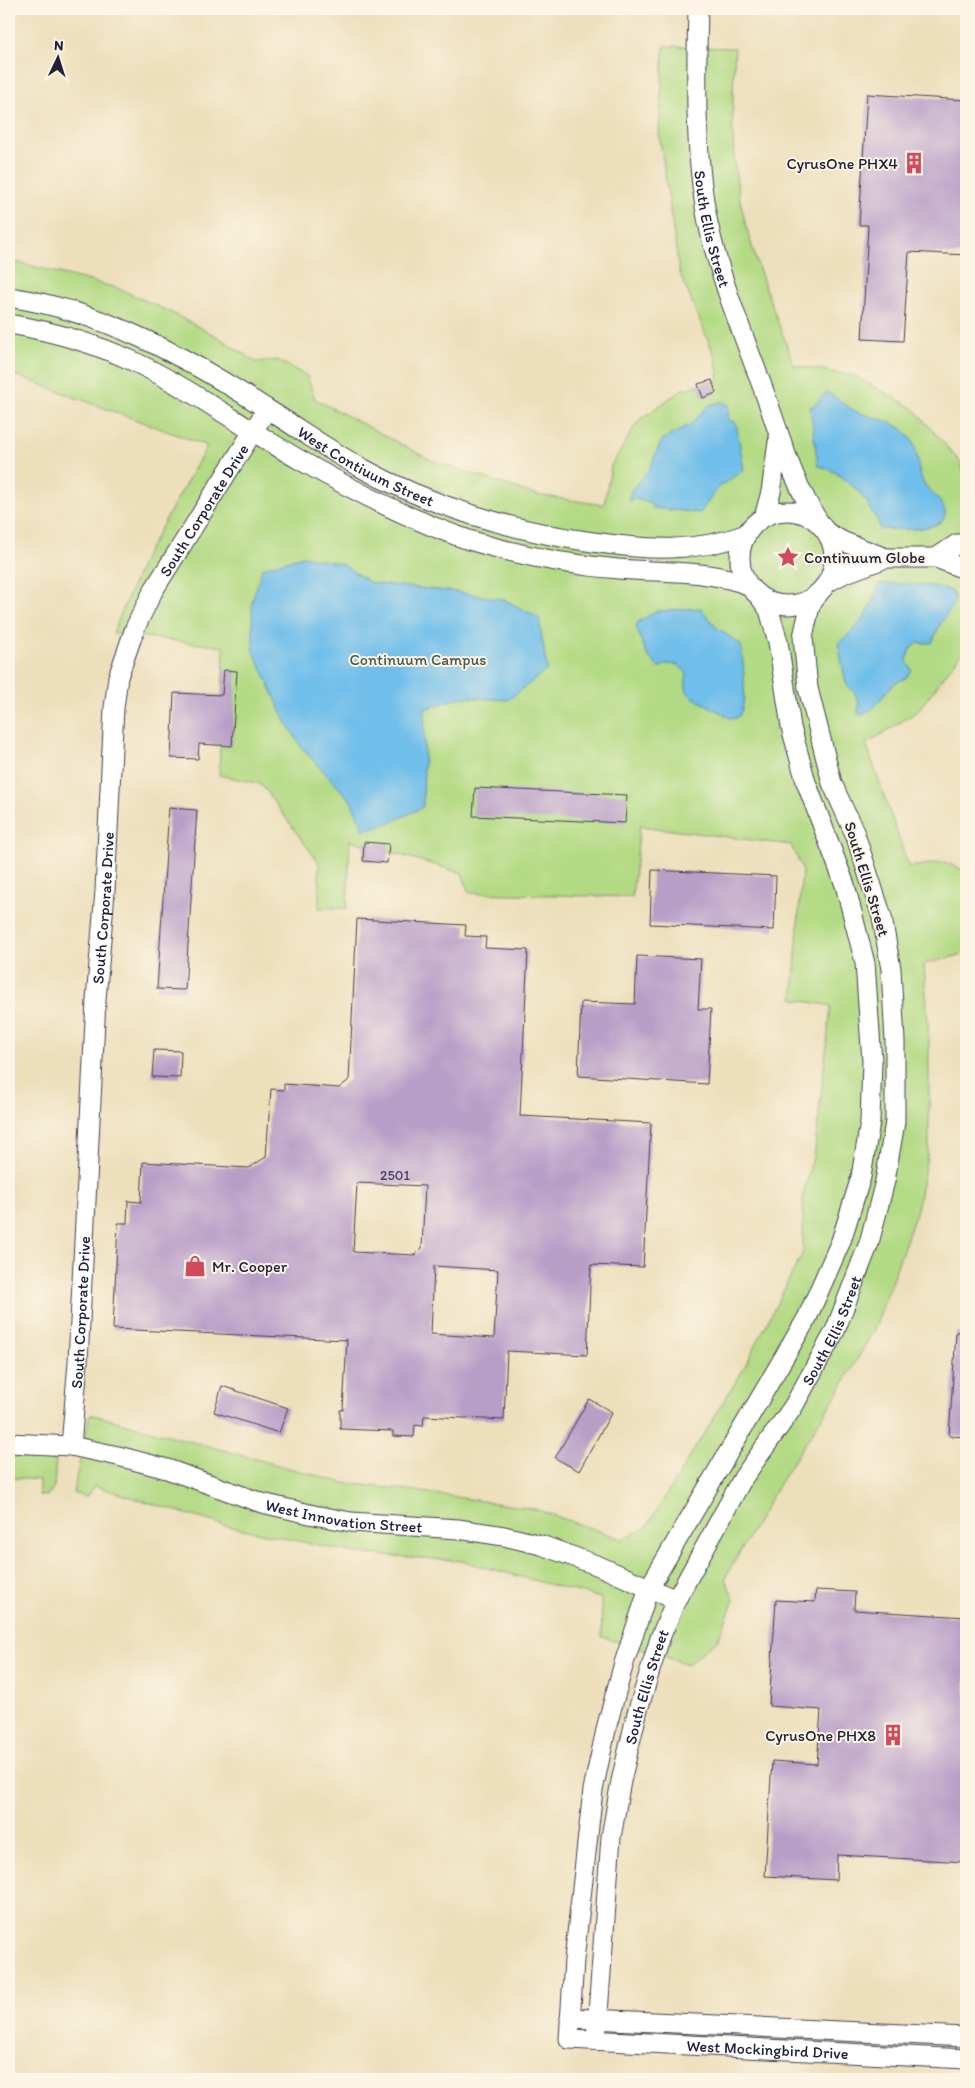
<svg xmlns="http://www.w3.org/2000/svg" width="975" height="2088" font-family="Itim,sans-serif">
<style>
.green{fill:#b3da84;stroke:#6a7e60}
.water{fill:#70beea;stroke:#497092}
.building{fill:#b89dc7;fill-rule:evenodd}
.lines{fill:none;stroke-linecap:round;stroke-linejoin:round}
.minor-casing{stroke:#403e4e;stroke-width:21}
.minor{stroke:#fff;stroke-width:19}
.labels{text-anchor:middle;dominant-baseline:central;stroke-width:4;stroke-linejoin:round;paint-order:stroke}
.number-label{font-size:14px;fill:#48415e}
.poi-label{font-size:16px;fill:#22223b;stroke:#fcf5e5;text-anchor:end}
.street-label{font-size:16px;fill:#22223b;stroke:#fcf5e5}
.park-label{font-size:16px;fill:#4e5951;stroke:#fcf5e5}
</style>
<rect width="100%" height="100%" fill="#fcf5e5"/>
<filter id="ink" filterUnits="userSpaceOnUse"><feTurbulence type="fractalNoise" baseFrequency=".02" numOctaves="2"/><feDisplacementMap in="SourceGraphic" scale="10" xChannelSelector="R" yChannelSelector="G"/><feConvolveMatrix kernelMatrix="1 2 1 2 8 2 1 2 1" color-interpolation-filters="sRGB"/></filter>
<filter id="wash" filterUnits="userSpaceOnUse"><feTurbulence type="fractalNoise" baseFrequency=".0096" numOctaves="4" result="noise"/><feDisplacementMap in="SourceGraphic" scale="20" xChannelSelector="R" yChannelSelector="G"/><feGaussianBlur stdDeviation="1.12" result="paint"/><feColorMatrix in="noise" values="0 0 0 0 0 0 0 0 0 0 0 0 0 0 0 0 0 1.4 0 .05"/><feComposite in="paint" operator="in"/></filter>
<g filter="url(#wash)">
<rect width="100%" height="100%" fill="#eddfbc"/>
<!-- green -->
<g class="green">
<path d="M 664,46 L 735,48 C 733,93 730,138 737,182 C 747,245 772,305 794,365 L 855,376 L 913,408 L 961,463 L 966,479 L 966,647 L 918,711 L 866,744 L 909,867 L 944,862 L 966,871 L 966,950 L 960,955 L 924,964 L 929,1038 L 929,1146 L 917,1210 L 875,1328 L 838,1393 L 780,1482 L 725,1578 L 734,1600 L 718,1639 L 688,1664 L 602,1637 L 601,1598 L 461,1561 L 355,1553 L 223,1525 L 94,1486 L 86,1497 L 73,1493 L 90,1414 L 344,1483 L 416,1491 L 535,1509 L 622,1539 L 646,1528 L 743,1370 L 803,1252 L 803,1195 L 815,1149 L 831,1006 L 793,999 L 802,868 L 791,845 L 640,826 L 632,897 L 469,893 L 462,873 L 350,840 L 347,908 L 319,908 L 319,863 L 261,784 L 219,775 L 224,647 L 113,633 L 144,558 L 207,446 L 9,373 L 9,260 L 117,288 L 166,310 L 218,337 L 256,362 L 277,360 L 307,376 L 315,399 L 431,460 L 536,495 L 604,505 L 611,466 L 638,421 L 683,389 L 719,380 L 716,359 L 679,271 L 659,133 Z"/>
<polygon points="9,1456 56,1460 54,1487 47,1496 39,1495 39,1480 9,1478"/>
</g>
<!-- water -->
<g class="water">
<path d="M 826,392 C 837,397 845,406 855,411 C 870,418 888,419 902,429 C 920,443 915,458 921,477 C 925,490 939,496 944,508 C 954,534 894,529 880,529 L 878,521 L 868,507 L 870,506 C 857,489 839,470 818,466 L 810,407 L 815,405 Z"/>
<polygon points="722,402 729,405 728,419 736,423 744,470 719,487 700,513 653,508 650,502 635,499 629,501 631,490 649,470 662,440 691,424 709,405"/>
<polygon points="303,556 342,564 371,583 458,592 505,600 539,618 547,670 508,700 461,697 425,709 423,807 392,822 364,830 351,801 302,748 286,722 253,650 252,602 262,568"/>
<path d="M 879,584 C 895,584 941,582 953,593 L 955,601 L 940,625 L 932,643 L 918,643 L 909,650 L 907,662 L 912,670 C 905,682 901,678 893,685 C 881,695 878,710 861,715 L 858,714 L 859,703 L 854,692 L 846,684 L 838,643 C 862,624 869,614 879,584 Z"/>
<path d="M 701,608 L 716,627 L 741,645 C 743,661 749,708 737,718 L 730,718 L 692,697 C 684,690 685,684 687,674 L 679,665 L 667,664 L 659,668 L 647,655 L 636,627 L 637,623 L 656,611 Z"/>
</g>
<g id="blocks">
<!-- building -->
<g class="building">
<polygon points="867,94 966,100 966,255 909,252 903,341 862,339 868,225 859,225"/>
<polygon points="712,380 716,393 703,398 698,384"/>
<polygon points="224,670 237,671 232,746 199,744 198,759 171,758 174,693 222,695"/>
<polygon points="475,788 627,795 625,823 473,816"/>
<polygon points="169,808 197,810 185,990 157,989"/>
<polygon points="364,842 389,844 387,863 363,861"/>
<polygon points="652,870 776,876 774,930 650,924"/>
<path d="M 357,919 L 466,925 L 465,936 L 486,937 L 485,948 L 528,950 L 520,1116 L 651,1123 L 643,1267 L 591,1265 L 587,1355 L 507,1351 L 504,1420 L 424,1416 L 423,1426 L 415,1425 L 414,1437 L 393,1436 L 393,1431 L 340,1429 L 340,1410 L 343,1410 L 347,1340 L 113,1329 L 118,1223 L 127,1223 L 128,1201 L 141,1202 L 143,1162 L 249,1168 L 266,1157 L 271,1089 L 284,1090 L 284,1084 L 339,1088 L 349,1080 ZM 357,1183 L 425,1186 L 422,1248 L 415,1255 L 353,1252 ZM 434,1266 L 498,1270 L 494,1338 L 431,1334 Z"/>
<polygon points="637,956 701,959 698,1009 711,1009 707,1084 578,1076 581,1002 635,1004"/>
<polygon points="154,1050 181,1051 180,1078 152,1077"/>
<polygon points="956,1332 966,1332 966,1437 949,1436"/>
<polygon points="222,1386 288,1408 279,1433 214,1412"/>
<polygon points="589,1399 612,1412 579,1471 555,1458"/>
<polygon points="816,1590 855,1592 854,1610 966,1617 966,1862 837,1855 836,1880 765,1876 772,1761 817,1764 821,1710 769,1706 776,1600 815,1602"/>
</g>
</g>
</g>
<g filter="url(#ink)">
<use href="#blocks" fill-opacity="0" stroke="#403e4e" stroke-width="1"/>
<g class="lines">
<!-- minor casing -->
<g class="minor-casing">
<g id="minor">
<path id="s1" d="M 698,9 C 696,79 694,168 711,236 C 724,290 746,341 765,394 C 783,443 791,480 821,525"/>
<path id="s2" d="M 9,297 C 104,311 188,358 267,409 C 298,428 327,449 358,466 C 430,506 513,531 593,542 C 647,550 695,553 747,534"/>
<path d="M 9,324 C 51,331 96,344 135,362 C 193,390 244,428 300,460 C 354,491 410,520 469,540 C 517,555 568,565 618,569 C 661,573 707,569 748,585"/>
<circle cx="787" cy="558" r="47"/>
<polyline points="764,517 771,492 778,442"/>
<polyline points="826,532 842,541 886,558 936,558 959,567 966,567"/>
<polyline points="936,558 957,544 966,544"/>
<polyline points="828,582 843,574 886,558"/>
<path id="s3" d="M 759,596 L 769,610 L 778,642 L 791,727 L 806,782 L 845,885 L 865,963 L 872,1061 L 870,1122 L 861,1177 L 841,1241 L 807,1318 L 649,1588 L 624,1663 L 607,1725 L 593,1790 L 574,1960 L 569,2039 L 966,2059"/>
<path id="s4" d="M 9,1443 L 71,1446 L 118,1456 L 167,1469 L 262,1503 L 314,1515 L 351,1522 L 458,1529 L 504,1536 L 541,1545 L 599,1566 L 676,1600"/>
<path id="s5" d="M 71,1446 L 78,1362 L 96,1000 L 105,891 L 114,708 L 118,677 L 135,628 L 153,591 L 267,409"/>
<polyline points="570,2018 966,2037"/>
<path id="s6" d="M 596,2040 L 611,1837 L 621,1781 L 637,1713 L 660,1638 L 676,1600 L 743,1478 L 793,1407 L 835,1331 L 869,1243 L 885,1181 L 895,1122 L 895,1041 L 891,969 L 882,917 L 855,834 L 832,783 L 808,688 L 803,637 L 810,606 L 818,594"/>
</g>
</g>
<!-- minor -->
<use href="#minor" class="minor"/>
</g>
</g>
<!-- icons -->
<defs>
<g id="building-bare" transform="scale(1.725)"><path d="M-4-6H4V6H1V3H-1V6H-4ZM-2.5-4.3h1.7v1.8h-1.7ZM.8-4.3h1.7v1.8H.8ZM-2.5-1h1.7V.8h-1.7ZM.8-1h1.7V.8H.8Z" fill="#d1495b" stroke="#fcf5e5" stroke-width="2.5" paint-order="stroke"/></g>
<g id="sight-bare" transform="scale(1.725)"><path d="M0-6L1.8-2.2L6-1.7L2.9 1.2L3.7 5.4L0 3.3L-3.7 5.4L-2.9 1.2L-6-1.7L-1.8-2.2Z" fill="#d1495b" stroke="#fcf5e5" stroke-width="2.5" paint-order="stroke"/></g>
<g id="shop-bare" transform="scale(1.725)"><path d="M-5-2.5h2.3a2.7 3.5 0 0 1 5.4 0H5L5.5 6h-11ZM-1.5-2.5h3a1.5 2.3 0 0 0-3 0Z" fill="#d1495b" stroke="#fcf5e5" stroke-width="2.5" paint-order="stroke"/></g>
</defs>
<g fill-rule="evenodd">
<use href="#building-bare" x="914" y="163"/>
<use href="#sight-bare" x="788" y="557"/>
<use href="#shop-bare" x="195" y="1266"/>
<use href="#building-bare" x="893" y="1735"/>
</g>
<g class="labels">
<!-- number labels -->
<g class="number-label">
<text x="395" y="1175">2501</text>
</g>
<!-- poi labels -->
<g class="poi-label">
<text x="898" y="163">CyrusOne PHX4</text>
<text x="804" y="557" text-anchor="start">Continuum Globe</text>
<text x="212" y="1266" text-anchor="start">Mr. Cooper</text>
<text x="876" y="1735">CyrusOne PHX8</text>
</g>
<!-- street labels -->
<g class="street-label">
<text stroke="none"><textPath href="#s1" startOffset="221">South Ellis Street</textPath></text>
<text stroke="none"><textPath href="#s2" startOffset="398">West Contiuum Street</textPath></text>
<text stroke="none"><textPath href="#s5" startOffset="959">South Corporate Drive</textPath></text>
<text transform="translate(867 879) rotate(73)">South Ellis Street</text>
<text stroke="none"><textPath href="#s5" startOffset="539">South Corporate Drive</textPath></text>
<text stroke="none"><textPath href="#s5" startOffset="134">South Corporate Drive</textPath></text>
<text stroke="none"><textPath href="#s6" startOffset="762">South Ellis Street</textPath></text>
<text stroke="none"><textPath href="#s4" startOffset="345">West Innovation Street</textPath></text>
<text stroke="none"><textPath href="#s6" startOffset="358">South Ellis Street</textPath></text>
<text stroke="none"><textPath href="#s3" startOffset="1722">West Mockingbird Drive</textPath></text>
</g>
<!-- park labels -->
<g class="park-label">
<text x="418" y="659">Continuum Campus</text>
</g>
</g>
<!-- margin -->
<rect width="975" height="2088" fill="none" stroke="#fcf5e5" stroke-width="30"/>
<!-- north arrow -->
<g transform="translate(58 58) rotate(4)" stroke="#fcf5e5" stroke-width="4" paint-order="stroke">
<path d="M0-4L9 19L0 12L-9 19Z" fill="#22223b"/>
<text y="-8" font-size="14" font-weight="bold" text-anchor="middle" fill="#22223b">N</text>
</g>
</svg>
